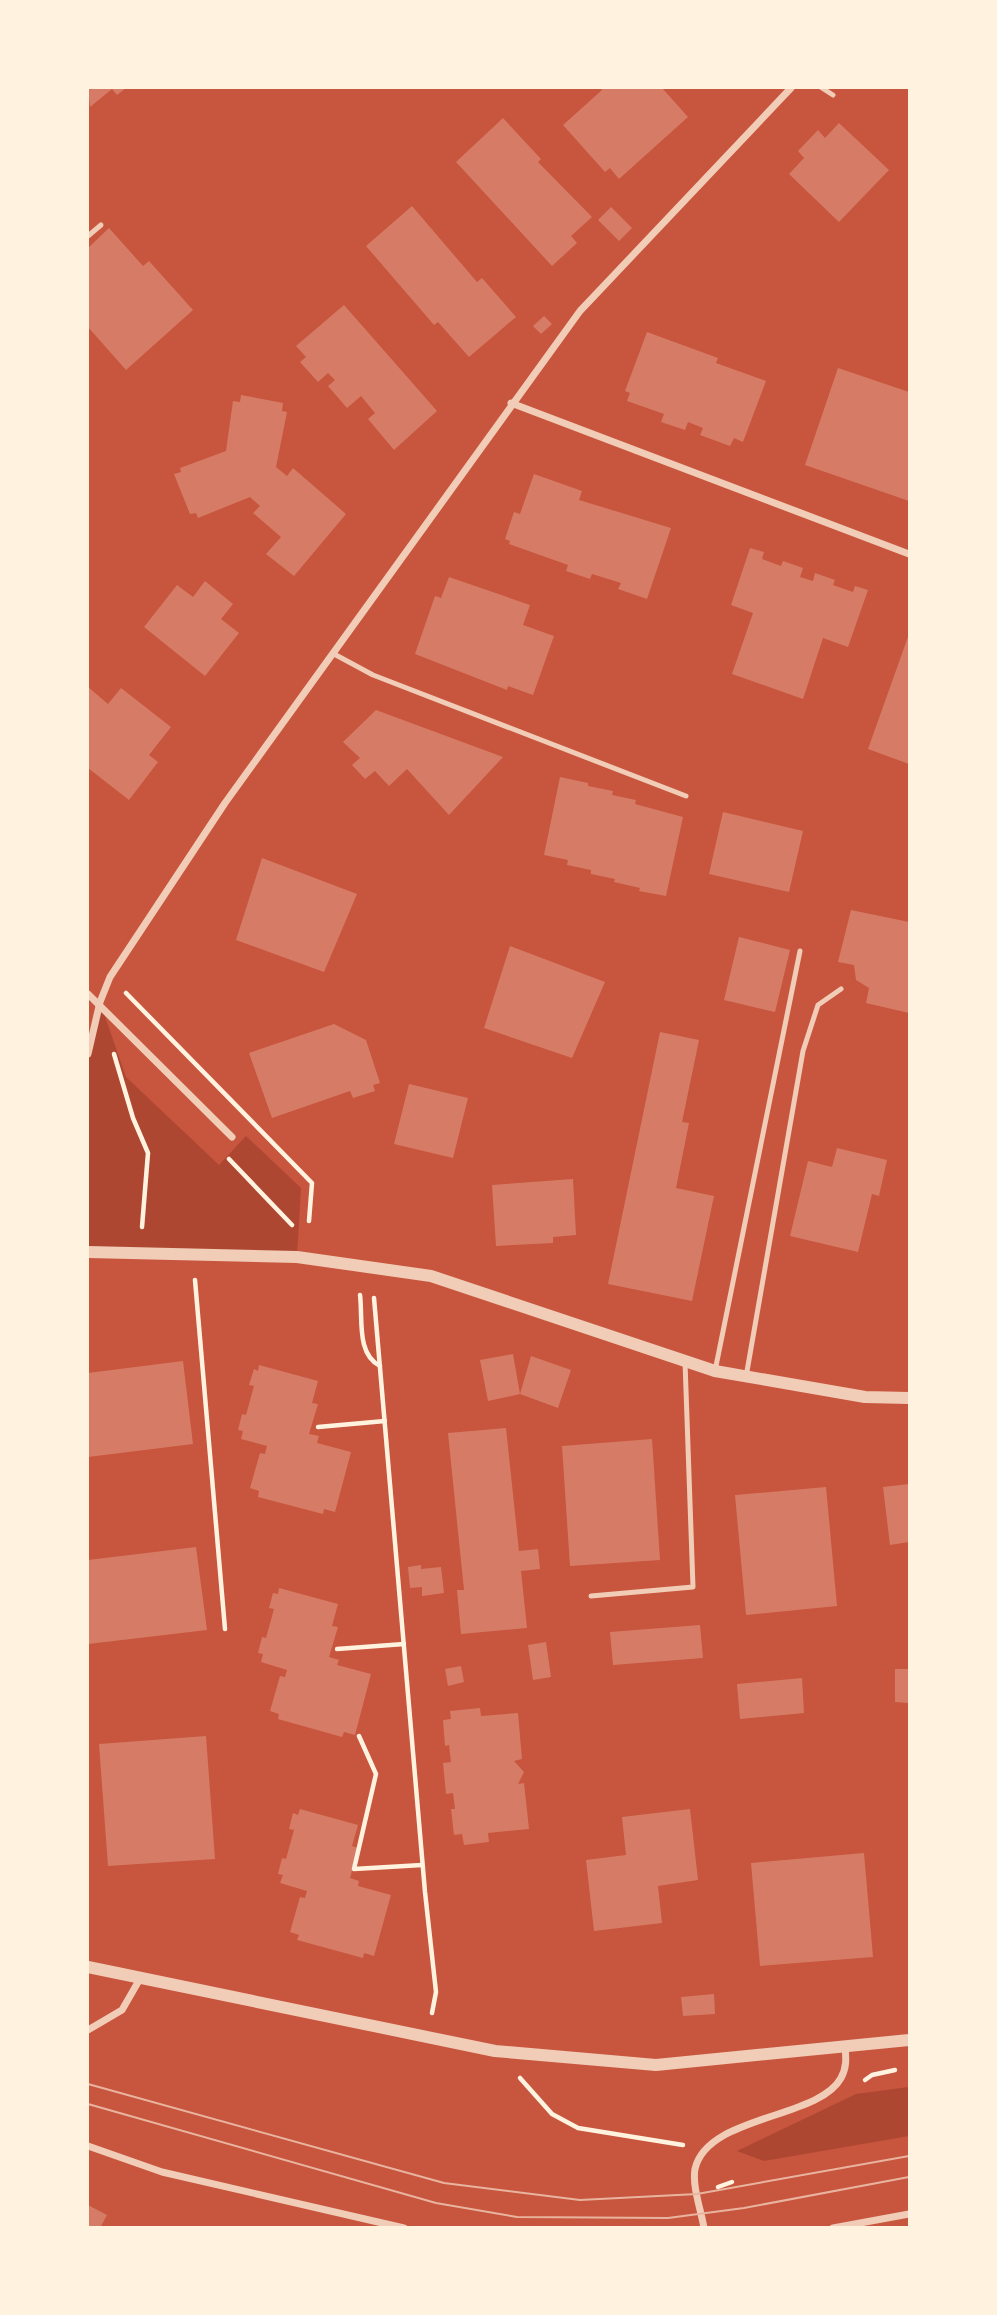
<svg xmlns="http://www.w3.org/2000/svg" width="997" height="2315" font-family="'Space Grotesk',sans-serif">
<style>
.green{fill:#ae4732}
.building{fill:#d67c66}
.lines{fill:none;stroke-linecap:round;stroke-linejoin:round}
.path{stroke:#fff3e0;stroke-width:4.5}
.service{stroke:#f1ccb7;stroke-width:5}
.minor{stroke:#f1ccb7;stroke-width:7}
.tertiary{stroke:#f1ccb7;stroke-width:12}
.tram{stroke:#e9b49f;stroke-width:2}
</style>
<rect width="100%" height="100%" fill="#c8553d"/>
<!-- green -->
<g class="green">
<polygon points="100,1002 126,1077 219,1165 246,1136 301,1188 297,1257 88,1252 88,1054"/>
<polygon points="909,2087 909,2136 764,2161 737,2151 856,2094"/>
</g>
<!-- building -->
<g class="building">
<polygon points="88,88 126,88 117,95 112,89 90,107"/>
<polygon points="600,88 665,88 663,89 688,117 619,179 610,168 605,172 563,125 602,90"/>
<polygon points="503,118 541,159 538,162 592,217 571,236 577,243 552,266 456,162"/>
<polygon points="839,123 889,170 839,222 789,174 804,158 798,151 818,130 825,138"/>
<polygon points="412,206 477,282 482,278 516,317 469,357 438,322 434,325 366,246"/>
<polygon points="611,207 632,228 619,241 598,220"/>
<polygon points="109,228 143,266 149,261 193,310 126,370 88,327 88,248"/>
<polygon points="344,305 437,411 394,450 368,419 375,413 361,396 347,408 328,386 335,380 328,373 318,382 300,362 306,357 296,346"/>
<polygon points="544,316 552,324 541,334 533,326"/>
<polygon points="647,332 718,358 716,363 766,381 743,442 734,438 730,446 700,435 703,428 688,422 685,430 661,422 664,414 627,401 630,393 625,391"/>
<polygon points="838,368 909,392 909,501 805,465"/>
<polygon points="241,395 283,403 282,411 287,412 276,467 287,476 293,468 346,514 294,576 266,554 281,537 253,513 260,506 250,497 198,518 196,513 190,514 174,474 181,472 180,468 226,451 233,401 240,402"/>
<polygon points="534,474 582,491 579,500 671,528 647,599 618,589 621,583 592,574 590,579 566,571 568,565 509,544 510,541 505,539 514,512 520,514"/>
<polygon points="750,548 764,552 762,559 781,566 783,561 803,568 800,577 813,581 815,573 835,580 833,585 853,592 855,586 868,590 848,647 823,638 803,699 732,674 753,613 731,605"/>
<polygon points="449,577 530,605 523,625 554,636 533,695 508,686 507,690 415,654 435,596 441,598"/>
<polygon points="205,581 233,604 221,619 239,633 205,676 144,627 177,585 193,597"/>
<polygon points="909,634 909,764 868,749"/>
<polygon points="88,687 108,704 121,688 171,727 149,755 158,762 129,800 88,768"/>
<polygon points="376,710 503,757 449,815 407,769 389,786 375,771 365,779 352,765 360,758 343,742"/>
<polygon points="560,777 588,783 588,786 613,791 612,795 636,800 635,804 683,817 666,896 639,891 640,888 614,882 615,879 591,874 591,870 567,865 568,860 544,855"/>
<polygon points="723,812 803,831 789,892 709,874"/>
<polygon points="262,858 357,894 324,972 236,940"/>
<polygon points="851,910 909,922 909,1013 866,1003 869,988 856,980 854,965 838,962"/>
<polygon points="739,937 790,950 775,1012 724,1000"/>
<polygon points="510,946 605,982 572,1058 484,1028"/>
<polygon points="334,1024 366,1040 380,1083 373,1085 375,1091 353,1098 350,1091 272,1118 249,1053"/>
<polygon points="660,1032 699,1040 682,1122 689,1123 676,1188 714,1196 692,1301 608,1284"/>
<polygon points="409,1084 468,1098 453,1158 394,1144"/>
<polygon points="837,1148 887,1160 879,1196 872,1194 858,1252 790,1236 808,1161 832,1167"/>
<polygon points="573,1179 576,1235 553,1237 553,1243 496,1246 492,1185"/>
<polygon points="513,1354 520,1394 531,1356 571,1370 558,1408 520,1394 488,1401 480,1360"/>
<polygon points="183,1361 193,1444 88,1457 88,1373"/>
<polygon points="259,1365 318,1381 312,1403 318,1404 309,1434 319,1436 317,1443 351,1452 335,1512 324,1509 323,1514 258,1497 259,1491 250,1488 260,1453 265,1454 267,1446 241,1439 243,1431 238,1430 242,1414 246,1415 254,1386 249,1385 254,1369 258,1371"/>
<polygon points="506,1428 519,1551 538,1549 540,1569 521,1571 527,1628 461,1634 457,1590 464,1590 448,1433"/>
<polygon points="652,1439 660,1560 570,1566 562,1446"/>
<polygon points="909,1484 909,1542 890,1545 883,1487"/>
<polygon points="826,1487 837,1606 746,1615 735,1495"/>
<polygon points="196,1547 207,1630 88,1644 88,1560"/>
<polygon points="421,1565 421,1569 441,1567 444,1593 422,1596 422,1587 410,1588 408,1567"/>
<polygon points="279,1588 338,1604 332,1626 338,1627 329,1657 339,1660 337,1665 371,1674 355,1735 344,1732 342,1737 278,1719 279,1714 270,1711 280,1676 285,1677 287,1670 261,1662 263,1654 258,1653 262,1637 266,1638 274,1609 269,1608 273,1593 278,1594"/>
<polygon points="700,1625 703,1658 613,1665 610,1632"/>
<polygon points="546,1642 551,1677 533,1680 528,1645"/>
<polygon points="461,1666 464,1682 448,1686 445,1669"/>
<polygon points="895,1669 909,1669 909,1703 895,1702"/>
<polygon points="802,1678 804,1713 740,1719 737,1684"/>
<polygon points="480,1708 481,1716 518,1713 522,1759 514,1761 524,1772 518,1784 524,1783 529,1829 488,1833 489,1842 464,1845 462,1834 454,1835 451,1809 455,1809 453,1793 446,1794 443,1763 451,1762 449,1745 445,1746 443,1720 451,1719 450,1711"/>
<polygon points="206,1736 215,1859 108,1866 99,1744"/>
<polygon points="300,1809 358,1825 352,1846 358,1848 350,1878 359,1881 358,1886 391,1895 374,1956 364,1953 363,1958 297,1940 299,1935 290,1932 300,1897 305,1898 307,1891 280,1883 283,1875 278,1874 282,1858 286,1859 294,1830 289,1829 293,1813 298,1815"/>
<polygon points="690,1809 698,1880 658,1886 662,1923 594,1931 586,1860 626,1855 622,1817"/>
<polygon points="864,1853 873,1957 760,1966 751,1863"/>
<polygon points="714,1994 715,2014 683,2016 681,1997"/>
<polygon points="88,2205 107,2215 100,2228 88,2228"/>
</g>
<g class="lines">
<!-- path -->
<g class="path">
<polyline points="126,993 312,1183 309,1221"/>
<polyline points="114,1054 133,1118 148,1153 142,1227"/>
<polyline points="229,1159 292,1225"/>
<polyline points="195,1280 225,1629"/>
<path d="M 360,1295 C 363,1318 356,1354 380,1366"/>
<polyline points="374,1298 425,1892 436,1992 432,2013"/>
<polyline points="318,1427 385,1421"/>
<polyline points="337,1649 404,1644"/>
<polyline points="359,1736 376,1774 354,1869 422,1865"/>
<polyline points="520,2078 552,2114 578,2128 683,2145"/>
<polyline points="865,2080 872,2075 895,2070"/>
<polyline points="718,2187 732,2182"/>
</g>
<!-- service -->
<g class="service">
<polyline points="822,88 833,95"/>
<polyline points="88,236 101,225"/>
<polyline points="334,654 373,675 686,796"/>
<polyline points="715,1371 800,951"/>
<polyline points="746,1377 803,1051 818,1005 841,989"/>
<polyline points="591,1596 693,1587 685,1362"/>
</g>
<!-- minor -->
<g class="minor">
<polyline points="511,403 909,554"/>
<polyline points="88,994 232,1137"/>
<polyline points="88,1054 100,1002 110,977 225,803 580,311 791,88"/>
<polyline points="88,2030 122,2010 141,1977"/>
<polyline points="88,2146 162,2172 404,2228"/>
<path d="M 704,2228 C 701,2210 692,2186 695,2169 C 707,2115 819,2119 841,2078 C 847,2067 846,2058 845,2046"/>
<polyline points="833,2228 909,2214"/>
</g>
<!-- tertiary -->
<g class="tertiary">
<polyline points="88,1252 297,1257 431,1276 715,1371 865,1397 909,1398"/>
<polyline points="88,1967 495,2051 656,2065 909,2040"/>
</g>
<!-- tram -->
<g class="tram">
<polyline points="88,2084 444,2183 580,2200 697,2194 909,2156"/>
<polyline points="88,2104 436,2203 517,2217 668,2218 744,2208 909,2177"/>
</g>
</g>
<!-- border -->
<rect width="997" height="2315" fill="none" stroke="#fff3e0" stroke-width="178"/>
</svg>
